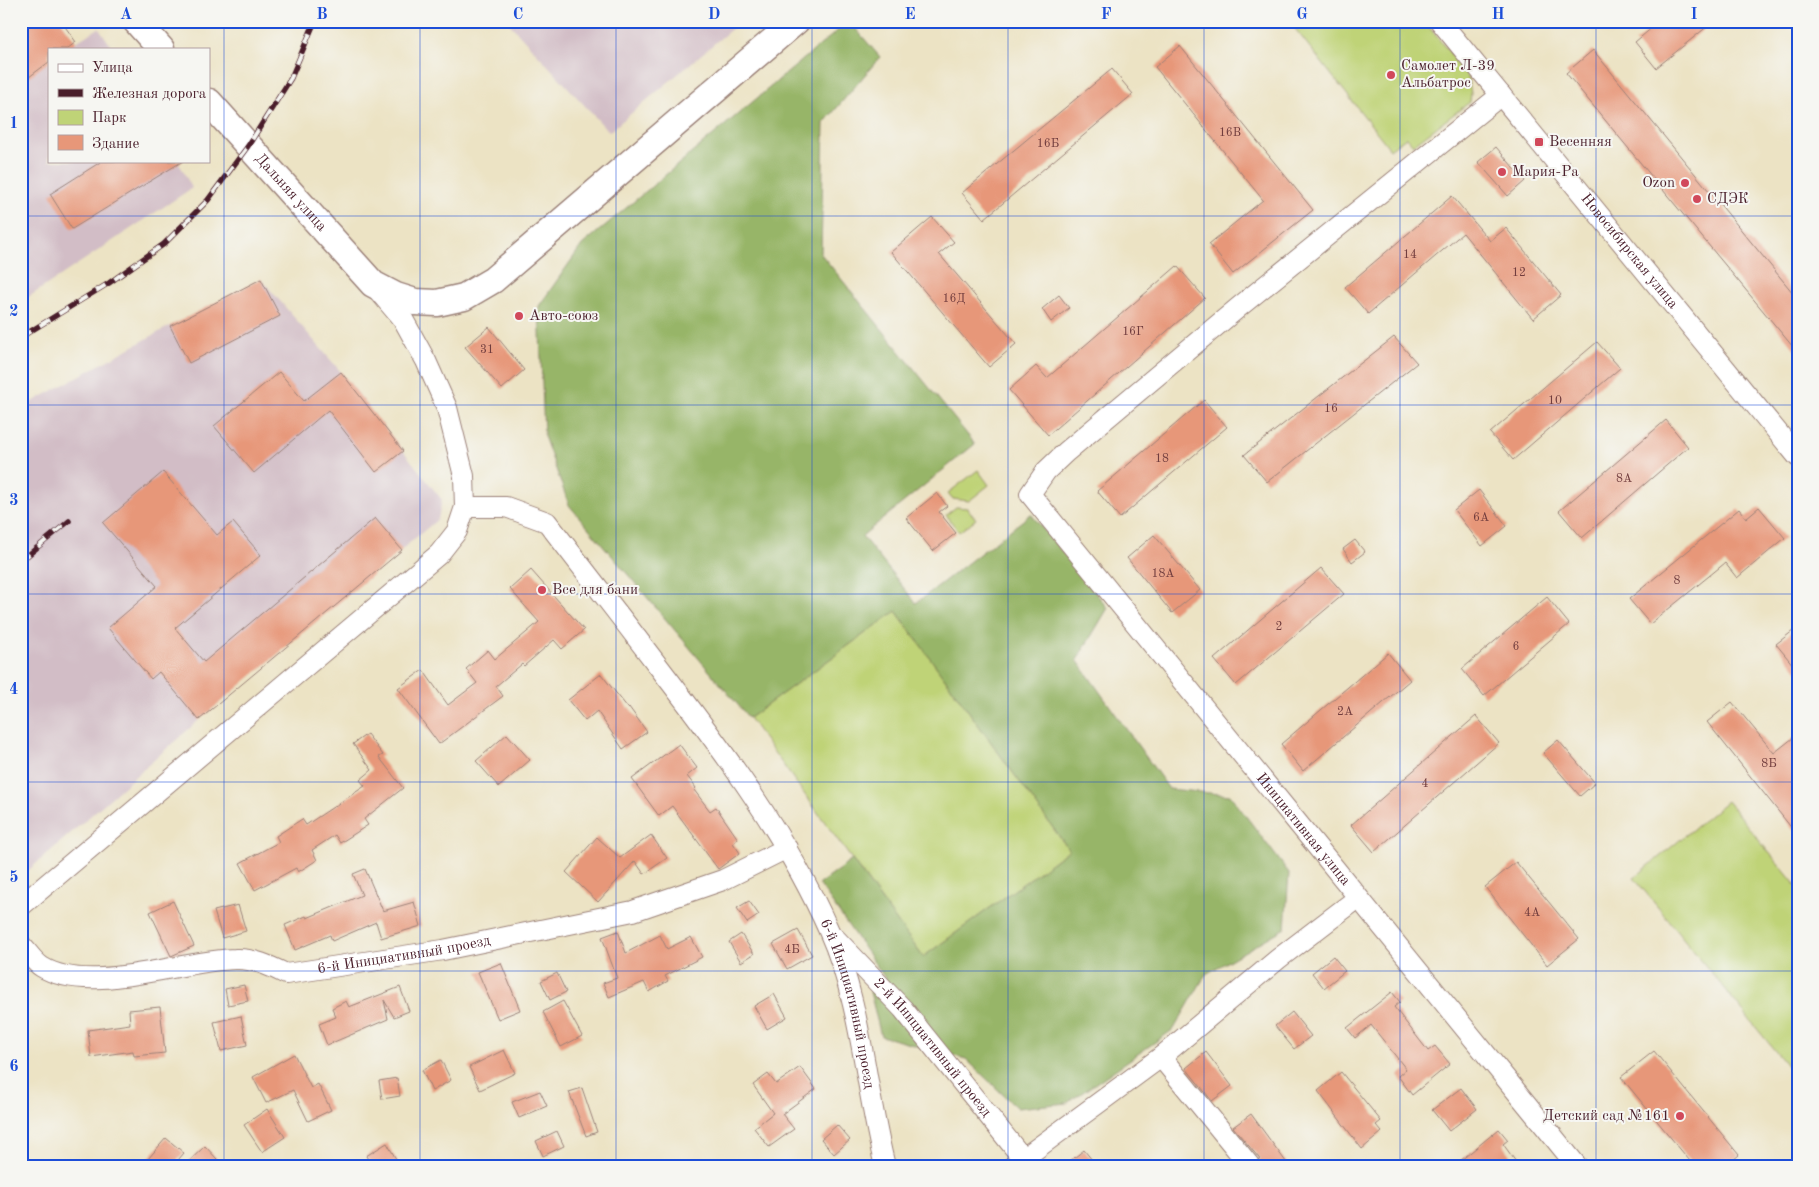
<svg xmlns="http://www.w3.org/2000/svg" width="1819" height="1187" font-family="'Old Standard TT',serif">
<style>
.industrial{fill:#d2bdc6}
.green{fill:#bfd377;stroke:#847951}
.forest{fill:#97b568;stroke:#706a4a}
.building{fill:#e79779}
.lines{fill:none;stroke-linecap:round;stroke-linejoin:round}
.minor-casing{stroke:#9b8178;stroke-width:22}
.major-casing{stroke:#9b8178;stroke-width:29}
.minor{stroke:#fff;stroke-width:20}
.major{stroke:#fff;stroke-width:26}
.rail-casing{stroke:#4a1f2b;stroke-width:5.5}
.rail{stroke:#f6f6f2;stroke-width:4;stroke-dasharray:11;stroke-linecap:butt}
.grid{fill:none;stroke:#1d4ed8;stroke-width:1;stroke-opacity:0.55}
.poi-dot{fill:#d1495b;stroke:#f6f6f2;stroke-width:2}
.labels{text-anchor:middle;dominant-baseline:central;stroke-width:4;stroke-linejoin:round;paint-order:stroke}
.number-label{font-size:12px;fill:#713d3e}
.poi-label{font-size:15px;fill:#4a1f2b;stroke:#f6f6f2;text-anchor:start}
.street-label{font-size:15px;fill:#4a1f2b;stroke:#f6f6f2}
.neatline{fill:none;stroke:#1d4ed8;stroke-width:2}
.grid-label{font-size:16px;text-anchor:middle;font-weight:bold;fill:#1d4ed8}
</style>
<rect width="100%" height="100%" fill="#f6f6f2"/>
<filter id="ink" filterUnits="userSpaceOnUse"><feTurbulence type="fractalNoise" baseFrequency=".02" numOctaves="2"/><feDisplacementMap in="SourceGraphic" scale="10" xChannelSelector="R" yChannelSelector="G"/><feConvolveMatrix kernelMatrix="1 2 1 2 8 2 1 2 1" color-interpolation-filters="sRGB"/></filter>
<filter id="wash" filterUnits="userSpaceOnUse"><feTurbulence type="fractalNoise" baseFrequency=".0096" numOctaves="4" result="noise"/><feDisplacementMap in="SourceGraphic" scale="20" xChannelSelector="R" yChannelSelector="G"/><feGaussianBlur stdDeviation="1.12" result="paint"/><feColorMatrix in="noise" values="0 0 0 0 0 0 0 0 0 0 0 0 0 0 0 0 0 1.4 0 .05"/><feComposite in="paint" operator="in"/></filter>
<g filter="url(#wash)">
<rect width="100%" height="100%" fill="#ece3c4"/>
<!-- industrial -->
<g class="industrial">
<polygon points="21,21 61,21 76,42 99,28 113,49 49,49 49,161 178,161 192,188 21,302"/>
<polygon points="507,21 741,21 609,132"/>
<polygon points="261,279 341,372 442,500 438,519 199,720 21,877 21,408 170,326"/>
</g>
<!-- green -->
<g class="green">
<polygon points="1289,21 1424,21 1467,74 1471,93 1470,102 1413,145 1406,137 1390,149"/>
<polygon points="978,470 989,485 969,501 953,499 948,493"/>
<polygon points="956,507 967,508 976,519 959,532 946,515"/>
<polygon points="896,611 1069,850 923,957 749,718"/>
<polygon points="1727,801 1798,888 1798,1079 1634,878"/>
</g>
<!-- forest -->
<polygon class="forest" points="849,21 880,57 824,123 821,254 975,444 862,536 916,603 1031,514 1108,608 1077,660 1169,789 1230,795 1289,873 1285,928 1206,974 1174,1029 1067,1103 1017,1108 966,1059 881,1036 870,992 885,978 819,884 852,860 923,957 1069,850 896,611 749,718 569,505 544,436 539,306 582,245"/>
<g id="blocks">
<!-- building -->
<g class="building">
<polygon points="21,21 61,21 76,42 67,49 49,49 49,62 29,77 21,67"/>
<polygon points="1660,21 1714,21 1656,68 1635,42"/>
<polygon points="1180,46 1313,210 1233,274 1209,244 1263,200 1155,67"/>
<polygon points="1593,50 1798,299 1798,353 1566,73"/>
<polygon points="1112,69 1133,94 984,219 962,193"/>
<polygon points="1496,147 1525,181 1508,196 1478,162"/>
<polygon points="102,161 183,161 72,229 50,194"/>
<polygon points="1452,196 1490,241 1506,228 1561,295 1533,319 1463,233 1368,314 1345,287"/>
<polygon points="932,217 954,242 939,254 1016,344 989,367 891,252"/>
<polygon points="1177,266 1205,298 1048,435 1009,390 1036,366 1047,378"/>
<polygon points="261,279 280,316 189,363 170,326"/>
<polygon points="1059,295 1069,308 1051,322 1042,309"/>
<polygon points="489,327 524,370 502,389 465,347"/>
<polygon points="1394,337 1417,363 1267,482 1244,455"/>
<polygon points="1597,342 1620,368 1513,460 1490,433"/>
<polygon points="279,372 304,401 341,372 403,451 376,472 328,410 254,473 214,426"/>
<polygon points="1204,400 1227,427 1120,518 1097,491"/>
<polygon points="1666,420 1688,447 1582,538 1559,511"/>
<polygon points="163,472 217,535 233,522 261,555 175,628 204,662 375,518 402,550 199,720 159,672 151,679 108,628 157,586 103,523"/>
<polygon points="1479,490 1507,526 1482,546 1454,510"/>
<polygon points="937,493 947,506 939,512 956,533 933,551 906,518"/>
<polygon points="1759,507 1785,538 1737,578 1725,563 1650,624 1629,599 1739,509 1746,518"/>
<polygon points="1154,535 1200,590 1172,613 1127,558"/>
<polygon points="1355,540 1365,552 1352,562 1343,549"/>
<polygon points="1321,568 1344,594 1236,685 1214,659"/>
<polygon points="531,570 584,630 562,649 554,640 524,666 522,664 496,686 503,696 439,744 398,688 423,670 448,705 477,683 466,669 488,650 495,659 539,622 510,589"/>
<polygon points="1547,597 1569,624 1484,696 1462,669"/>
<polygon points="1798,627 1798,671 1776,644"/>
<polygon points="1388,653 1410,680 1303,771 1281,744"/>
<polygon points="601,674 628,708 629,707 647,732 623,749 597,711 585,721 568,700"/>
<polygon points="1732,702 1774,753 1798,734 1798,836 1707,722"/>
<polygon points="1476,716 1499,743 1374,852 1351,825"/>
<polygon points="367,734 383,755 379,757 403,788 364,819 368,825 340,843 335,835 312,850 317,860 298,872 296,868 255,890 240,863 279,842 276,836 302,819 306,825 365,786 360,780 372,770 353,744"/>
<polygon points="507,734 530,760 499,787 476,761"/>
<polygon points="1558,740 1595,783 1580,796 1543,753"/>
<polygon points="679,744 697,768 687,776 696,788 694,790 710,811 716,807 738,839 733,843 740,853 718,869 672,806 659,816 632,779"/>
<polygon points="651,835 667,858 644,874 635,861 598,902 566,872 597,837 620,858"/>
<polygon points="1516,862 1579,939 1547,965 1485,887"/>
<polygon points="365,869 383,911 414,902 421,926 381,938 376,922 332,941 330,935 295,950 285,925 306,916 307,918 362,895 353,874"/>
<polygon points="173,901 194,946 171,956 150,912"/>
<polygon points="749,901 759,915 747,923 737,908"/>
<polygon points="238,905 246,931 222,938 214,911"/>
<polygon points="798,930 812,955 787,969 773,944"/>
<polygon points="618,931 626,953 660,935 667,949 691,937 702,957 665,976 668,981 649,992 644,982 609,997 603,983 617,978 602,937"/>
<polygon points="741,934 754,954 741,962 729,942"/>
<polygon points="1333,956 1345,971 1324,988 1312,973"/>
<polygon points="501,963 520,1010 498,1019 478,972"/>
<polygon points="557,973 566,992 550,1000 541,981"/>
<polygon points="244,985 248,1001 228,1005 225,989"/>
<polygon points="400,987 409,1011 394,1017 384,1000 388,1019 327,1045 319,1024 336,1017 332,1008 346,1001 349,1007"/>
<polygon points="1392,992 1400,1002 1394,1007 1428,1051 1435,1046 1450,1064 1412,1095 1398,1076 1406,1069 1371,1025 1355,1038 1347,1028"/>
<polygon points="774,994 787,1017 767,1029 754,1006"/>
<polygon points="563,1001 582,1036 561,1047 543,1012"/>
<polygon points="160,1007 165,1053 134,1056 133,1051 91,1057 88,1030 130,1024 129,1010"/>
<polygon points="1292,1012 1311,1036 1294,1049 1275,1026"/>
<polygon points="241,1016 247,1045 221,1051 214,1022"/>
<polygon points="504,1050 515,1073 480,1090 469,1067"/>
<polygon points="1654,1051 1739,1155 1726,1166 1694,1166 1621,1077"/>
<polygon points="1206,1052 1232,1086 1212,1101 1186,1068"/>
<polygon points="294,1054 311,1088 318,1084 331,1110 308,1121 293,1090 266,1103 253,1077"/>
<polygon points="441,1060 451,1080 432,1091 422,1070"/>
<polygon points="800,1067 816,1089 782,1114 794,1129 769,1147 754,1128 773,1113 753,1085 768,1074 776,1084"/>
<polygon points="1341,1072 1381,1121 1376,1125 1382,1132 1362,1149 1318,1091"/>
<polygon points="397,1078 400,1096 382,1099 379,1081"/>
<polygon points="582,1088 597,1132 586,1136 569,1092"/>
<polygon points="1461,1088 1477,1109 1449,1131 1432,1110"/>
<polygon points="540,1091 547,1106 519,1118 512,1102"/>
<polygon points="267,1109 285,1137 262,1152 244,1125"/>
<polygon points="1251,1114 1289,1166 1262,1166 1259,1158 1233,1127"/>
<polygon points="837,1125 850,1140 834,1154 821,1139"/>
<polygon points="1499,1129 1508,1140 1503,1144 1519,1166 1454,1166"/>
<polygon points="557,1131 564,1146 543,1156 536,1141"/>
<polygon points="166,1138 184,1153 173,1166 155,1166 148,1159"/>
<polygon points="387,1143 400,1166 372,1166 366,1156"/>
<polygon points="205,1146 217,1159 210,1166 184,1166"/>
<polygon points="1084,1150 1097,1166 1064,1166"/>
</g>
</g>
</g>
<g filter="url(#ink)">
<use href="#blocks" fill-opacity="0" stroke="#9b8178" stroke-width="1"/>
<g class="lines">
<!-- minor casing -->
<g class="minor-casing">
<g id="minor">
<path id="s1" d="M 1440,21 L 1798,457"/>
<path id="s2" d="M 1501,95 L 1239,307 L 1066,452 L 1046,471 L 1030,494 L 1577,1166"/>
<path id="s3" d="M 465,507 L 506,507 L 547,522 C 585,571 624,621 662,671 C 725,753 787,836 829,931 C 862,1005 865,1088 885,1166"/>
<polyline points="21,906 439,554 457,531 465,507 464,476 447,408 426,361 404,321 377,289"/>
<path id="s4" d="M 834,937 L 903,1009 L 1029,1166"/>
<path id="s5" d="M 21,945 C 28,952 34,962 42,967 C 90,996 181,960 235,959 C 253,958 270,966 286,974 L 443,950 L 633,911 L 723,880 L 787,848"/>
<polyline points="1161,1057 1250,1166"/>
<polyline points="1013,1166 1161,1057 1278,959 1358,898"/>
</g>
</g>
<!-- major casing -->
<g class="major-casing">
<g id="major">
<polyline points="136,21 161,49"/>
<path id="s6" d="M 209,102 L 373,284 L 396,296 L 415,302 L 437,303 L 464,297 L 493,280 L 796,21"/>
</g>
</g>
<!-- minor -->
<use href="#minor" class="minor"/>
<!-- major -->
<use href="#major" class="major"/>
<!-- rail casing -->
<g class="rail-casing">
<g id="rail">
<polyline points="21,337 109,283 164,244 208,200 248,146 291,78 315,21"/>
<polyline points="21,561 69,521"/>
</g>
</g>
<!-- rail -->
<use href="#rail" class="rail"/>
</g>
</g>
<!-- grid -->
<path class="grid" d="M 224,21 L 224,1166M 420,21 L 420,1166M 616,21 L 616,1166M 812,21 L 812,1166M 1008,21 L 1008,1166M 1204,21 L 1204,1166M 1400,21 L 1400,1166M 1596,21 L 1596,1166M 21,216 L 1798,216M 21,405 L 1798,405M 21,594 L 1798,594M 21,782 L 1798,782M 21,971 L 1798,971"/>
<!-- markers -->
<g class="poi-dot">
<circle cx="1391" cy="75" r="5"/>
<rect x="1534" y="137" width="10" height="10" rx="2.5"/>
<circle cx="1502" cy="172" r="5"/>
<circle cx="1685" cy="183" r="5"/>
<circle cx="1697" cy="199" r="5"/>
<circle cx="519" cy="316" r="5"/>
<circle cx="542" cy="590" r="5"/>
<circle cx="1680" cy="1116" r="5"/>
</g>
<g class="labels">
<!-- number labels -->
<g class="number-label">
<text x="1230" y="133">16В</text>
<text x="1048" y="144">16Б</text>
<text x="1410" y="255">14</text>
<text x="1519" y="273">12</text>
<text x="954" y="299">16Д</text>
<text x="1133" y="332">16Г</text>
<text x="487" y="350">31</text>
<text x="1555" y="401">10</text>
<text x="1331" y="409">16</text>
<text x="1162" y="459">18</text>
<text x="1624" y="479">8А</text>
<text x="1481" y="518">6А</text>
<text x="1163" y="574">18А</text>
<text x="1677" y="581">8</text>
<text x="1279" y="627">2</text>
<text x="1516" y="647">6</text>
<text x="1345" y="712">2А</text>
<text x="1769" y="764">8Б</text>
<text x="1425" y="784">4</text>
<text x="1532" y="913">4А</text>
<text x="792" y="950">4Б</text>
</g>
<!-- poi labels -->
<g class="poi-label">
<text x="1401" y="66">Самолет Л-39<tspan x="1401" dy="17">Альбатрос</tspan></text>
<text x="1549" y="142">Весенняя</text>
<text x="1512" y="172">Мария-Ра</text>
<text x="1675" y="183" text-anchor="end">Ozon</text>
<text x="1707" y="199">СДЭК</text>
<text x="529" y="316">Авто-союз</text>
<text x="552" y="590">Все для бани</text>
<text x="1670" y="1116" text-anchor="end">Детский сад №161</text>
</g>
<!-- street labels -->
<g class="street-label">
<text stroke="none"><textPath href="#s6" startOffset="122">Дальняя улица</textPath></text>
<text stroke="none"><textPath href="#s1" startOffset="298">Новосибирская улица</textPath></text>
<text stroke="none"><textPath href="#s2" startOffset="1051">Инициативная улица</textPath></text>
<text stroke="none"><textPath href="#s5" startOffset="400">6-й Инициативный проезд</textPath></text>
<text stroke="none"><textPath href="#s3" startOffset="658">6-й Инициативный проезд</textPath></text>
<text stroke="none"><textPath href="#s4" startOffset="148">2-й Инициативный проезд</textPath></text>
</g>
</g>
<!-- margin -->
<rect width="1819" height="1187" fill="none" stroke="#f6f6f2" stroke-width="55"/>
<!-- legend -->
<rect x="48" y="48" width="162" height="115" fill="#f6f6f2" stroke="#b1a0a2"/>
<rect x="58" y="64" width="25" height="8" fill="#ffffff" stroke="#b1a0a2"/>
<text x="92" y="72" font-size="15" fill="#4a1f2b">Улица</text>
<rect x="58" y="89" width="25" height="8" fill="#4a1f2b" stroke="#b1a0a2"/>
<text x="92" y="98" font-size="15" fill="#4a1f2b">Железная дорога</text>
<rect x="58" y="110" width="25" height="15" fill="#bfd377" stroke="#b1a0a2"/>
<text x="92" y="122" font-size="15" fill="#4a1f2b">Парк</text>
<rect x="58" y="135" width="25" height="15" fill="#e79779" stroke="#b1a0a2"/>
<text x="92" y="148" font-size="15" fill="#4a1f2b">Здание</text>
<rect x="28" y="28" width="1764" height="1132" class="neatline"/>
<g class="grid-label">
<text x="126" y="19">A</text>
<text x="322" y="19">B</text>
<text x="518" y="19">C</text>
<text x="714" y="19">D</text>
<text x="910" y="19">E</text>
<text x="1106" y="19">F</text>
<text x="1302" y="19">G</text>
<text x="1498" y="19">H</text>
<text x="1694" y="19">I</text>
<text x="14" y="128">1</text>
<text x="14" y="316">2</text>
<text x="14" y="505">3</text>
<text x="14" y="694">4</text>
<text x="14" y="882">5</text>
<text x="14" y="1071">6</text>
</g>
</svg>
